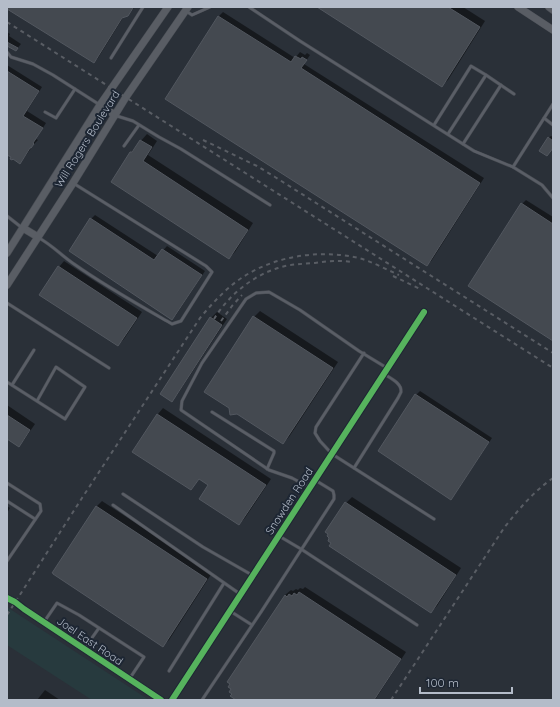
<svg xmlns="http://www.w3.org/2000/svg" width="560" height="707" font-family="Quicksand,sans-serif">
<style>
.green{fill:#273a3e}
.shadow{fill:#0007}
.building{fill:#444950;stroke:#52575f}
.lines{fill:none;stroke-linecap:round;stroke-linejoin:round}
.service-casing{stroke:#484c53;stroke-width:3.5}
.minor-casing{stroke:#484c53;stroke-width:6}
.tertiary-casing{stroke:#484c53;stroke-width:7}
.secondary-casing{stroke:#484c53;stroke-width:8}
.service{stroke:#5a5e66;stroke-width:2.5}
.minor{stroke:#5a5e66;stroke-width:5}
.tertiary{stroke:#5a5e66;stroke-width:6}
.secondary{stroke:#595d64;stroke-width:7}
.rail{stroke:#595d64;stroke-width:2;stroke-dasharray:4 4;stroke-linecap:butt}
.cycleway-casing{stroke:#1d2633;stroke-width:8}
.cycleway{stroke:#56b35d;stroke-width:6}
.labels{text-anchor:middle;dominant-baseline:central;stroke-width:4;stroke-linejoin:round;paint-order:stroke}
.street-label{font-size:11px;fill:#b4bcc9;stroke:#1d2633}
</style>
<rect width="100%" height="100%" fill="#2a3038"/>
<!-- green -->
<polygon class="green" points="7,607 149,700 92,700 7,645"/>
<!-- shadow -->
<g class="shadow">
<polygon points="7,7 135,7 128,15 124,16 98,58 94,62"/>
<polygon points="319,7 463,7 485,21 448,80 442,85"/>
<polygon points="223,12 295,58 300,52 305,55 307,53 310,55 304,64 484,178 432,260 427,265 167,99 219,16"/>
<polygon points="7,32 10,34 9,36 21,44 16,50 7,44"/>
<polygon points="7,65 42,87 27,111 46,123 36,139 38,140 35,143 32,147 24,158 20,163 7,154"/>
<polygon points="147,134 157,141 148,155 253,223 235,252 229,258 131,152"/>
<polygon points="551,136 553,137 553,147 547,155 548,138"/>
<polygon points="526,200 553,217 553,340 522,204"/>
<polygon points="95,215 158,256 167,246 205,271 176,315 172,319 91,219"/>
<polygon points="64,261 142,312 124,339 118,345 59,267"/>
<polygon points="260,311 338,362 289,437 283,443 237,413 254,317"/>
<polygon points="217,312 227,319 177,395 171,401 211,318"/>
<polygon points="420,391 492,438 455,494 451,498 416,395"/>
<polygon points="7,405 35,424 24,440 19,445 7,438"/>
<polygon points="163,408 271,479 245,518 239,524 209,485 200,478 196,483 191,489 133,451 158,414"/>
<polygon points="352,497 461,568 437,606 431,612 332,543 346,503"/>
<polygon points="102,501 212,573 169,640 163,645 96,507"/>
<polygon points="7,506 10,508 7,513"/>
<polygon points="305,587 406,652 375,700 237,700 233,693 285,595 291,590 293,591 296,589 298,590 300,588 303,589"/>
<polygon points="45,690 60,700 37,700"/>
</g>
<!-- building -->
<g class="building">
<polygon points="7,7 133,7 133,8 128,16 122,18 94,63 7,9"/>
<polygon points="317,7 448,7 480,27 442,87"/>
<polygon points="218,16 291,62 295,56 301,59 302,57 307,60 301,68 480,183 427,266 165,99"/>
<polygon points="7,42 18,48 16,51 7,46"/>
<polygon points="7,71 39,91 23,116 43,128 33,143 34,144 31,148 30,148 20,164 13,159 12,160 10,159 11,157 7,155"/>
<polygon points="548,137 553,141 553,148 547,156 539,151"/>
<polygon points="140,140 152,147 143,161 248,230 229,259 111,182 130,152 132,152"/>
<polygon points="521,203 553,224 553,341 468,286"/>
<polygon points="90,218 154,260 162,249 202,275 172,320 69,251"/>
<polygon points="58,266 137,318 118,346 39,295"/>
<polygon points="253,316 333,368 283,444 237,414 230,415 229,408 204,392"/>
<polygon points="210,317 222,325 172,402 160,394"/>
<polygon points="415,394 489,442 451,500 378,451"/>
<polygon points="157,414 266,485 239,525 199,499 208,485 199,479 191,490 132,452"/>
<polygon points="7,415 30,430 19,447 7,439"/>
<polygon points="345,502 456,575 431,613 329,546 331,543 328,541 329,538 327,536 328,534 325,532"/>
<polygon points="96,506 207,579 163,647 53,574 53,573 52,573"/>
<polygon points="299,592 401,659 374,700 236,700 230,696 232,694 229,692 231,689 228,687 230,684 227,682 285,595 287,597 289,594 292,596 294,593 297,595"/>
</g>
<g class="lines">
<!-- service casing -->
<g class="service-casing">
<g id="service">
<polyline points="249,7 300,41 474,151 513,167 553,104"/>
<polyline points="186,11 192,15 210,7"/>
<polyline points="7,52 11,57 33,64 53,75 100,105"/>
<polyline points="111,58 143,7"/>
<polyline points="486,75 514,94"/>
<polyline points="45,112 56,118 75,89"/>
<polyline points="117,116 133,121 159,137 181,149 270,205"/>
<polyline points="544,118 553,125"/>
<polyline points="434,125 471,66 486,75 448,134"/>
<polyline points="463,144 501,85"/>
<polyline points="124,146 139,125"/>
<polyline points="513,167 542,185 553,198"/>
<polyline points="7,216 21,227"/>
<path d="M 39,238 C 52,245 62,256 74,264 C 105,286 139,305 172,324 L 181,321 L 212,272 L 206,266 L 73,183"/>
<polyline points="7,303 109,368"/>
<polyline points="364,353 316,427 315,433 320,441 332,454 434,519"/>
<polyline points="7,382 65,419 85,387 56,367 37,401"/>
<polyline points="12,385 34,350"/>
<polyline points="212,412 274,451 274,453 267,469"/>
<path d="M 354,468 L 398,398 C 399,396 400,394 401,392 C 402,383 390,378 384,374"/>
<polyline points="7,483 40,504 41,511 7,561"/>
<polyline points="309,487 292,478 269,470 181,410 182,401 202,363 246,299 256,293 269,292 300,310 359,351 387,368"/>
<polyline points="123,494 203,547 252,575"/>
<polyline points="7,501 35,519"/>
<polyline points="113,505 240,594"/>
<polyline points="279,536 301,549 417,625"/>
<polyline points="230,611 252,625"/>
<polyline points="44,622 57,603 79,615 144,657 130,678"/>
<polyline points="84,649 99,628"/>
<polyline points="169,671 224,583"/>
<polyline points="202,700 261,612 334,499 334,495 333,491 315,480"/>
</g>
</g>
<!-- minor casing -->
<g class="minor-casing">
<polyline id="minor" points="172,700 424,312"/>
</g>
<!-- tertiary casing -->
<g class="tertiary-casing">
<polyline id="tertiary" points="7,598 15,602 24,609 161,700"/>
</g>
<!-- secondary casing -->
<g class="secondary-casing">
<g id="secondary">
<polyline points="518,7 553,30"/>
<polyline points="549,7 553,10"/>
<polyline points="100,105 115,115"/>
<polyline points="23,228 38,237"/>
<polyline points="7,253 100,105 168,7"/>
<polyline points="7,285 73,183 126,97 188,7"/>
</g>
</g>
<!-- service -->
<use href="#service" class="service"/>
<!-- minor -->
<use href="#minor" class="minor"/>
<!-- tertiary -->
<use href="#tertiary" class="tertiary"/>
<!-- secondary -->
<use href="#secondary" class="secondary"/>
<!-- rail -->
<g class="rail">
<polyline points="7,22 553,368"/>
<polyline points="203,140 257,166 275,177 553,353"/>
<polyline points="393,276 420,289"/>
<path d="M 214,319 C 228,296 252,276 278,268 C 290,264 302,264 315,263 C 327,261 339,260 352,262"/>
<polyline points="221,321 232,306 242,295"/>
<path d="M 7,615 L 82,498 L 200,318 C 210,306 220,295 232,285 C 265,258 312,249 354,257 C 370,260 385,269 399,275"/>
<path d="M 391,700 L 504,528 C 519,509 533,492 553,478"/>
</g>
<!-- cycleway casing -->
<g class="cycleway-casing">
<g id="cycleway">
<polyline points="7,598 15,602 24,609 161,700"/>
<polyline points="172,700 424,312"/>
</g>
</g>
<!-- cycleway -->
<use href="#cycleway" class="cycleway"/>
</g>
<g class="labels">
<!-- street labels -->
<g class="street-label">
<text transform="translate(87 139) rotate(-58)">Will Rogers Boulevard</text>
<text transform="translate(289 501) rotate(-57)">Snowden Road</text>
<text transform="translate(90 641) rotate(34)">Joel East Road</text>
</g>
</g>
<!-- border -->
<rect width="560" height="707" fill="none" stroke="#b4bcc9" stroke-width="16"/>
<!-- scale -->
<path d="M420 687v6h92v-6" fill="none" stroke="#b4bcc9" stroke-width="2"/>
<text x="426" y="687" font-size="12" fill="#b4bcc9" stroke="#1d2633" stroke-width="3" paint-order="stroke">100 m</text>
</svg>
